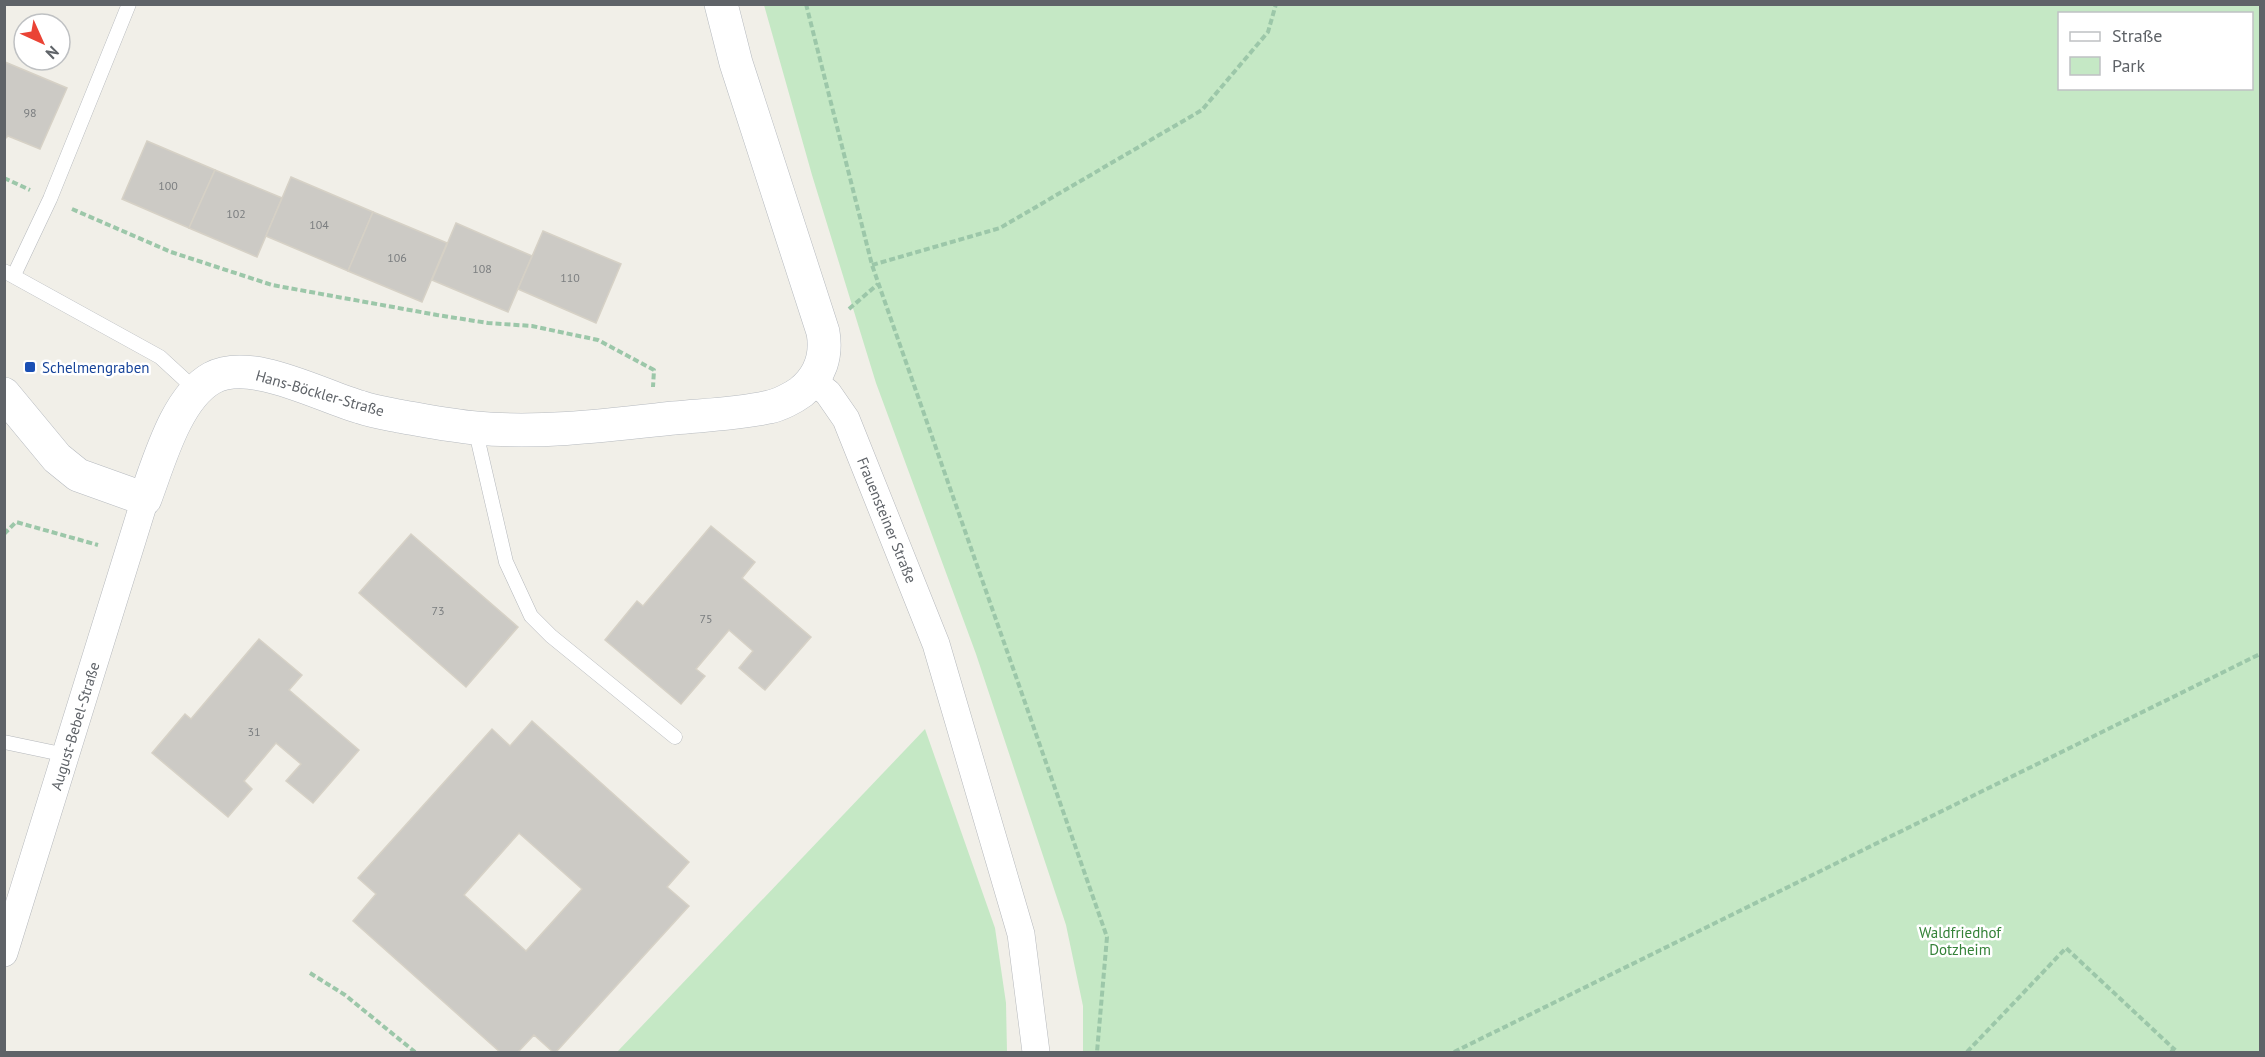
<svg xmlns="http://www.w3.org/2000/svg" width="2265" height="1057" font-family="'PT Sans',sans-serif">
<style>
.green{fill:#c5e8c5;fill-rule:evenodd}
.building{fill:#cccac5;stroke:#d6d1c6;stroke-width:1.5;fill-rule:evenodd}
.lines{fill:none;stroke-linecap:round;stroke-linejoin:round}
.lane-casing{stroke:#b5b8bc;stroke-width:15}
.street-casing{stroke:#b5b8bc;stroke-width:28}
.secondary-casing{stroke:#b6babf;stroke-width:34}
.path{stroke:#9cc7a9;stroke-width:4;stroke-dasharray:6 3;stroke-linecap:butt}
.lane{stroke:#fff;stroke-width:14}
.street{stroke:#fff;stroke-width:27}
.secondary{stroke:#fff;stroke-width:33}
.transit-dot{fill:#1a4fb4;stroke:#fff;stroke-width:2}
.labels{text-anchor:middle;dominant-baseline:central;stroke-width:5;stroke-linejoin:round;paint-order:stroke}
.number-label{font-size:12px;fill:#7a7d7f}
.transit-label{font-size:15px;fill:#164399;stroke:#fff;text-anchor:start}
.street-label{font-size:15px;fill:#5f6368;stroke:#fff}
.park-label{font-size:15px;fill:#348238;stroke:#fff}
</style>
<rect width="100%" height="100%" fill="#f1efe8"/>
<!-- green -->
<g class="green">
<path d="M 764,5 L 2260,5 L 2260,1052 L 1083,1052 L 1083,1006 L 1066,925 L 976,654 L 876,383 L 812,175 ZM 2060,14 L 2252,14 L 2252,88 L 2060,88 Z"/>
<polygon points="925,729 995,928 1006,1003 1007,1052 617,1052"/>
</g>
<!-- building -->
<g class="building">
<polygon points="5,62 67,88 40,149 8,136 4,140"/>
<polygon points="147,141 215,170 189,228 122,199"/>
<polygon points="215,170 282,198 257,257 189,228"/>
<polygon points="291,177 373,212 348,271 266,236"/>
<polygon points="373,212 447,243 422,302 348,271"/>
<polygon points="456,223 532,256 508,312 432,280"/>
<polygon points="543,231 621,264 596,323 518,289"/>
<polygon points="711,526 755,562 742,578 811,637 765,690 739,668 753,651 729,630 696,669 705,676 681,704 605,640 637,601 643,606"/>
<polygon points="411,534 518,627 466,687 359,593"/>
<polygon points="259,639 302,675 289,690 359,750 313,803 286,781 301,764 276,743 244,781 252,789 228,817 152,753 185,714 191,719"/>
<path d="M 532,721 L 689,862 L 667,887 L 689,906 L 556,1052 L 553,1052 L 534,1035 L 518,1052 L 500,1052 L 353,921 L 376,894 L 358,878 L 492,729 L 510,746 ZM 519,833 L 582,889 L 526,951 L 464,895 Z"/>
</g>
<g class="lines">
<!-- lane casing -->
<g class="lane-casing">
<g id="lane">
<polyline points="4,271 160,357 197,391"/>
<polyline points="14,275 50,199 129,4"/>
<polyline points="475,428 506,562 531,616 551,636 675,737"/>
<polyline points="4,742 66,755"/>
</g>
</g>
<!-- street casing -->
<g class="street-casing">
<g id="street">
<polyline points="813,381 828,393 846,419 936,644 1021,934 1036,1052"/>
<polyline points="4,953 145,499"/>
</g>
</g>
<!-- secondary casing -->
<g class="secondary-casing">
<path id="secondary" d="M 4,394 L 57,458 L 78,475 L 145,499 C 159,462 176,398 212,378 C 251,357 321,396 360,407 C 374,412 389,414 404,417 C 427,421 452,426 476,428 C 541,434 610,425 674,418 C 705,415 738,414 769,407 C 779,405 793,398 801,392 C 821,376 827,355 823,332 L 736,63 L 721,4"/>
</g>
<!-- path -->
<g class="path">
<polyline points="806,4 872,265 1107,937 1097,1052"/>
<polyline points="4,178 30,190"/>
<polyline points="72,209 171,252 272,285 437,315 488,323 532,326 598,340 654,370 653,387"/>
<polyline points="872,265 1000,228 1202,110 1268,32 1276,4"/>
<polyline points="849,309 878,284"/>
<polyline points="4,534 16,522 98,545"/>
<polyline points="310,973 345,995 415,1052"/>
<polyline points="1454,1052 2260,654"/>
<polyline points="1967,1052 2066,948 2174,1049"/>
<polyline points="2171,1052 2174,1049 2177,1052"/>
</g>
<!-- lane -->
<use href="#lane" class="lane"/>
<!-- street -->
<use href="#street" class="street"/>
<!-- secondary -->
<use href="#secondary" class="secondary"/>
</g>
<!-- markers -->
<rect class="transit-dot" x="24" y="361" width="12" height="12" rx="3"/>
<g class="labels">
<!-- number labels -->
<g class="number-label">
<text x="30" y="112">98</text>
<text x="168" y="185">100</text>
<text x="236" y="213">102</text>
<text x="319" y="224">104</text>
<text x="397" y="257">106</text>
<text x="482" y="268">108</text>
<text x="570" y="277">110</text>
<text x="438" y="610">73</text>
<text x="706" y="618">75</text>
<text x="254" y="731">31</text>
</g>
<!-- transit labels -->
<g class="transit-label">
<text x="42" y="367">Schelmengraben</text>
</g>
<!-- street labels -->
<g class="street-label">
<text transform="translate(320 393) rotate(16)">Hans-Böckler-Straße</text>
<text transform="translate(887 520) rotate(68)">Frauensteiner Straße</text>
<text transform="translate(75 726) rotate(-73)">August-Bebel-Straße</text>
</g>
<!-- park labels -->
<g class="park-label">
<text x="1960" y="932">Waldfriedhof<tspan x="1960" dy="17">Dotzheim</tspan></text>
</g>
</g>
<!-- border -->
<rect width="2265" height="1057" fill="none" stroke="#5f6368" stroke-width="12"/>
<!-- legend -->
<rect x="2058" y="12" width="195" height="78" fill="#ffffff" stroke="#bfc1c3" stroke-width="1.5"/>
<rect x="2070" y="32" width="30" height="9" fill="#ffffff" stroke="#bfc1c3" stroke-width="1.5"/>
<text x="2112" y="42" font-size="18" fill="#5f6368">Straße</text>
<rect x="2070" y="57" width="30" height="18" fill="#c5e8c5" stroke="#bfc1c3" stroke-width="1.5"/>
<text x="2112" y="72" font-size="18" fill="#5f6368">Park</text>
<!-- north arrow -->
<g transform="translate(42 42) rotate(135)"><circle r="28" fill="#ffffff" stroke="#bfc1c3" stroke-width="1.5"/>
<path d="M0-4.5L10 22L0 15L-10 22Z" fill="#ea4335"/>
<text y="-9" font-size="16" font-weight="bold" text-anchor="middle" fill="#5f6368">N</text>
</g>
</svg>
